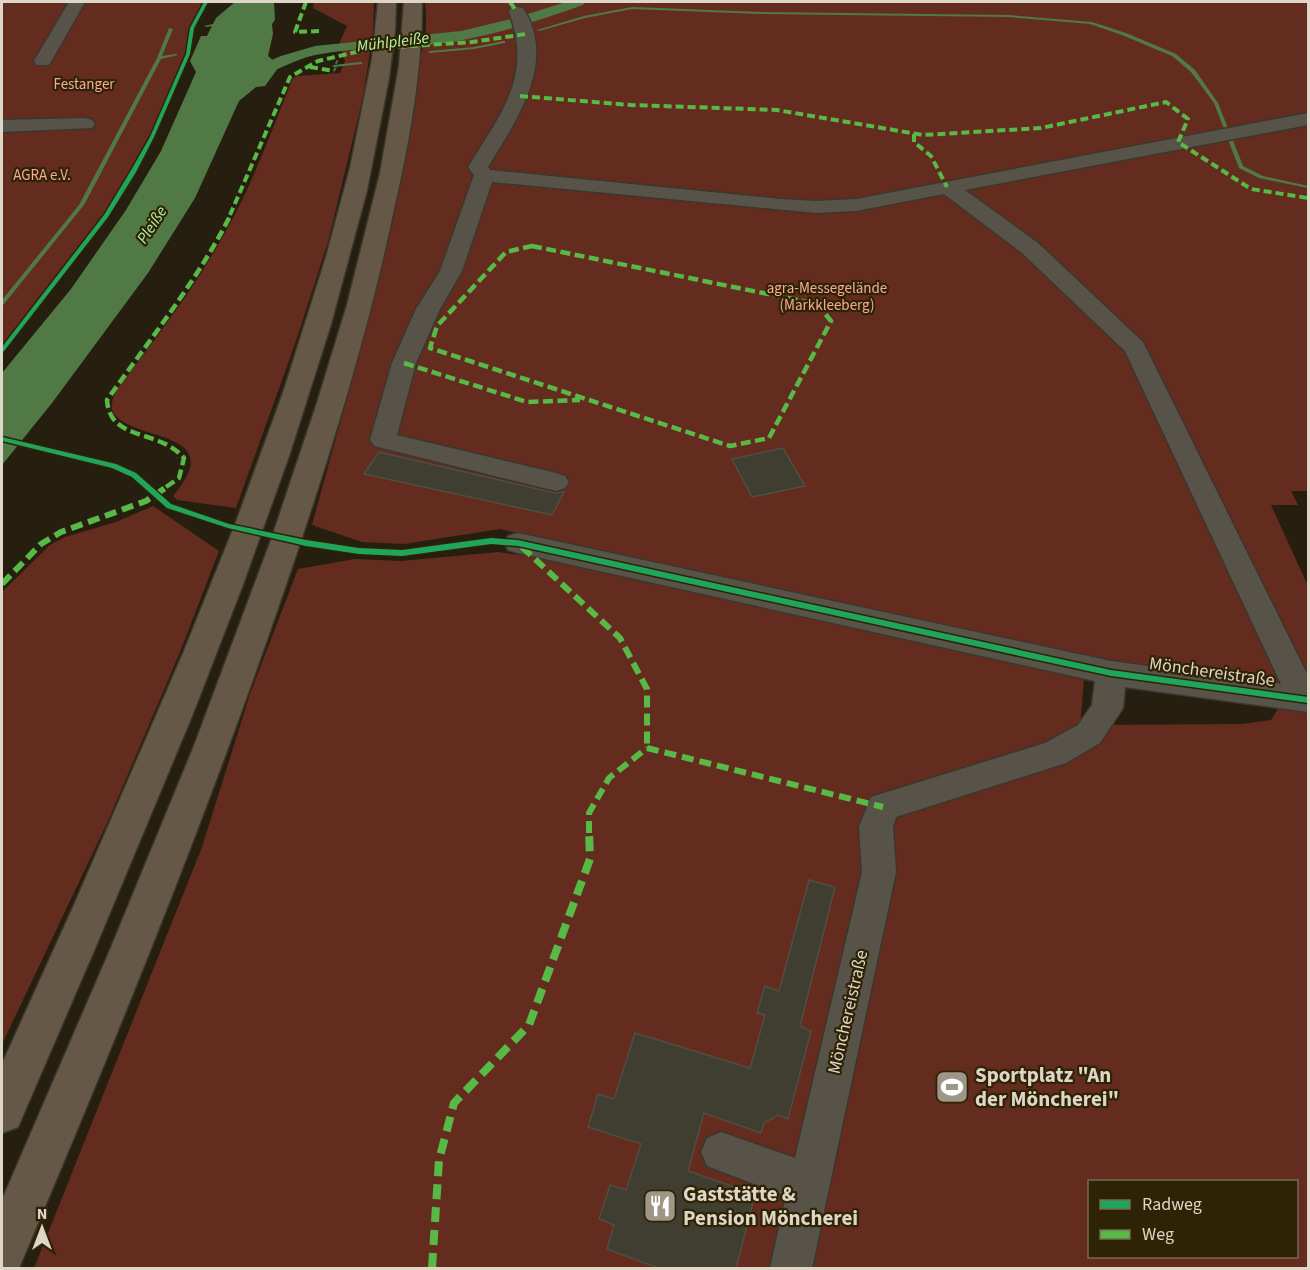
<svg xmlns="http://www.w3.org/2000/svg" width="1310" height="1270" font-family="'Source Sans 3',sans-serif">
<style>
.green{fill:#642c1f;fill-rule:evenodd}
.water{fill:#517945}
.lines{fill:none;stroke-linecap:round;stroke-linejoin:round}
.stream{fill:#517945;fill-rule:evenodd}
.canal{fill:#517945;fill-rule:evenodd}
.building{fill:#403e31;stroke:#504e40;stroke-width:1.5}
.minor-casing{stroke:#3c372d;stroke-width:3}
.highway-casing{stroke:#3c372d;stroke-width:3}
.path{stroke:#625d53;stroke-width:2;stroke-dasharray:4 2;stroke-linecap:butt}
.minor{fill:#585348;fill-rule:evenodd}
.highway{fill:#655847;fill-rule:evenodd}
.quiet-far3{stroke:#58b947;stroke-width:4;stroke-dasharray:8 4;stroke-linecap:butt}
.quiet-far2{stroke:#58b947;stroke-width:4.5;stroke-dasharray:10 4.5;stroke-linecap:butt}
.quiet-far1{stroke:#58b947;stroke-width:6;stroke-dasharray:12 6;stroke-linecap:butt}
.quiet{stroke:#58b947;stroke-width:8;stroke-dasharray:15 8;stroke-linecap:butt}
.cycleway-casing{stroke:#2f2306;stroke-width:3}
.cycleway{fill:#20a55d;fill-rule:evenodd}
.labels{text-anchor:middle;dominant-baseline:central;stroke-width:4.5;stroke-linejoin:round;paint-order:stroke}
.far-park-label{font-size:15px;fill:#faa997;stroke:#2f2306}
.far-water-label{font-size:16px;font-style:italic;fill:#b6f7a6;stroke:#2f2306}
.street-label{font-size:18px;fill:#ded6c6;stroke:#2f2306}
.near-poi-label{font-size:21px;font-weight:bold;fill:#ded6c6;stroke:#2f2306;text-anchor:start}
</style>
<rect width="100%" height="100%" fill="#261f0f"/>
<!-- green -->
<g class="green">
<polygon points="2,2 206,2 192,28 188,54 152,137 133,172 106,216 2,350"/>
<path d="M 314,2 L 374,2 L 373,32 L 363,97 L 328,242 L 296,341 L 236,508 L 177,500 L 173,496 C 228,431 140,442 116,416 C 108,409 113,399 116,390 C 156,339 196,286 227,229 C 254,181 272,129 293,78 L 298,76 L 340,73 L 345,61 L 339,44 L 347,26 L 313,8 Z"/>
<path d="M 425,2 L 1308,2 L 1308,491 L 1291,491 L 1298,505 L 1271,505 L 1308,586 L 1308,1268 L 34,1268 L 202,847 L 250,694 L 298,569 L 355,559 L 401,561 L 498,552 L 555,560 L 1084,678 L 1080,728 L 1049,746 L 886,794 L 871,807 L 864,824 L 876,827 L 883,807 L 1055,753 L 1089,734 L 1094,725 L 1242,724 L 1271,720 L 1285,697 L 1303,699 L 1283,657 L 1268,657 L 1281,678 L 1279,687 L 1112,663 L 562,545 L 500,529 L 404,544 L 362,542 L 312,525 C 339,425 369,326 392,225 C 404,171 412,115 419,59 C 427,43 427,19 425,2 ZM 1090,1182 L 1296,1182 L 1296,1256 L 1090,1256 Z"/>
<polygon points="153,506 219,551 180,652 108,821 2,1044 2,592 50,545 65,537 116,522"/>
</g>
<!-- water -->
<polygon class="water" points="235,2 274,2 275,20 272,24 273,34 268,56 274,61 278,60 284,63 281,64 265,86 256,87 239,101 195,198 148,273 52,403 2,465 2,373 71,289 126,210 161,151 196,72 190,61 201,36 207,36 216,18"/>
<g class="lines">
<!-- stream -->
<g class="stream">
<polygon points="632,7 761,12 1008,15 1092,22 1126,33 1176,54 1195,70 1218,103 1243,166 1263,176 1308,186 1308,188 1259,178 1239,168 1214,103 1191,72 1172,56 1122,35 1090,24 1008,17 761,14 632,9 585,18 539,31 537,30 584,16"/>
<polygon points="222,22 224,22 224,24 206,27 204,26"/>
<polygon points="169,28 173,29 162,56 176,54 178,55 161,59 84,205 4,304 2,305 2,300 79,205 157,58"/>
<polygon points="503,41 505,41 505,43 474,49 430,53 428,52 430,51 474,47"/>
<polygon points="360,62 362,62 362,64 334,67 332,66 334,65"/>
</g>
<!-- canal -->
<path class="canal" d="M 566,2 L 585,2 L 583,5 C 536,22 488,37 438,44 C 397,48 355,47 315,55 C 293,60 273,73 251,79 L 243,74 L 246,71 L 281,56 L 315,46 L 461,31 L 515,18 Z"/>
</g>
<!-- building -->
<g class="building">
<polygon points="783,448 805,486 752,497 732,459"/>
<polygon points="379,452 555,493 564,492 552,515 364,474"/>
<polygon points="809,880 835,887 800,1026 811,1031 788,1119 778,1115 764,1123 761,1133 704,1113 688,1171 755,1194 736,1269 661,1269 607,1249 614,1225 599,1219 610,1185 626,1190 641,1144 588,1127 598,1094 614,1099 635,1033 750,1068 765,1015 757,1013 765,986 779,991"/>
</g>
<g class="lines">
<!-- minor casing -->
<g class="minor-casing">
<g id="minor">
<polygon points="69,2 85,2 49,65 37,65 34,61"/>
<path d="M 517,7 L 523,8 C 558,61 516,121 488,167 L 490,170 L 781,199 L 816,201 L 856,199 L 1308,113 L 1308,125 L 965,190 L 1038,243 L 1143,342 L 1308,676 L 1308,712 L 1125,687 L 1123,708 L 1100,743 L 1066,763 L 896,817 L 893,827 L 896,872 L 812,1268 L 770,1268 L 786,1196 L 707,1166 L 701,1152 L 707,1138 L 721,1132 L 795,1158 L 862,872 L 859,827 L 871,797 L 1045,743 L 1078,725 L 1092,705 L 1095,681 L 518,553 L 508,550 L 504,543 L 508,536 L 518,533 L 1111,661 L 1281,684 L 1125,351 L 1022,253 L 944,194 L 856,211 L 816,213 L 492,182 L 462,271 L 440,309 L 416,363 L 397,435 L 556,473 L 565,476 L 569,482 L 565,488 L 556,491 L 374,446 L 370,440 L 392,363 L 416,309 L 440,271 L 474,175 L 468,167 C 501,114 533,76 509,12 L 511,8 Z"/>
<polygon points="85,118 92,120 95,124 92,128 2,132 2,120"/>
</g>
</g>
<!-- highway casing -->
<g class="highway-casing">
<g id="highway">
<polygon points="378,2 396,2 395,30 389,78 367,190 331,324 289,456 242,587 192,716 96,946 18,1127 2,1133 2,1064 74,905 184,651 236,522 284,390 326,257 350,168 372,59"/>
<path d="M 404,2 L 422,2 C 422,74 409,144 393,214 C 374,304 349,392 321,479 C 235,748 129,1009 19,1268 L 2,1268 L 2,1200 L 110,950 L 194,746 L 271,540 L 317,403 L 347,305 L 380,173 L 399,66 Z"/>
</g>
</g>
<!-- path -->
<g class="path">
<polyline points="336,64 338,59"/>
<polyline points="334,71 336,67"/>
</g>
<!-- minor -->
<use href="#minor" class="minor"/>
<!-- highway -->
<use href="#highway" class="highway"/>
<!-- quiet-far3 -->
<g class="quiet-far3">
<polyline points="306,2 295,32 322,31"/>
<polyline points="510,2 517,12"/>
<polyline points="310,67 334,71"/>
<polyline points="520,96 631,105 777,110 923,135 1041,128 1166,102 1188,119 1178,142 1251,189 1308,198"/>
<polyline points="914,134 914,142 931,156 947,187"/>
<polyline points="230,215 290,77 318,61 369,49 472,42 526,34"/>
</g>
<!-- quiet-far2 -->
<g class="quiet-far2">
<polygon points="532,246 817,304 831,321 769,438 730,446 430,348 437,326 506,252"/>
<polyline points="404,363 527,402 580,400"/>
<path d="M 166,487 L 179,478 L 184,458 C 158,428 110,442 107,400 C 148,342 200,277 231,214"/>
</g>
<!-- quiet-far1 -->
<g class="quiet-far1">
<polyline points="522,547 620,638 647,689 647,748"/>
<polyline points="2,584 41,544 61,532 146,501 168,486"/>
<polyline points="647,748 883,807"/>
<polyline points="589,833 589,813 609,778 647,748"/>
</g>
<!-- quiet -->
<polyline class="quiet" points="432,1268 439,1160 454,1103 529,1025 590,859 589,831"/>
<!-- cycleway casing -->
<g class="cycleway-casing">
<g id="cycleway">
<polygon points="204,2 208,2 194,28 190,54 154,137 136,172 108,217 4,351 2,352 2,347 104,215 130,172 150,137 186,54 190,28"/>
<polygon points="2,437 116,464 136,473 171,504 229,524 306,540 359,548 402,550 491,538 518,540 1111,670 1308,697 1308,703 1111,676 518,546 491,544 402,556 359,554 306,546 228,528 167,508 132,477 112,468 2,441"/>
</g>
</g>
<!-- cycleway -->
<use href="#cycleway" class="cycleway"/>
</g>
<!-- icons -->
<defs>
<g id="stadium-square" transform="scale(1.725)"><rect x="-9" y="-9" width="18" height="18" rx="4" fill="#9e9686" stroke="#2f2306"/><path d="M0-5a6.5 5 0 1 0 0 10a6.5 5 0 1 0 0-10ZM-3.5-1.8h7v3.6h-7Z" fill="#fff"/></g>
<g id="restaurant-square" transform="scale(1.725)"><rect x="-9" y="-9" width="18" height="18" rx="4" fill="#9e9686" stroke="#2f2306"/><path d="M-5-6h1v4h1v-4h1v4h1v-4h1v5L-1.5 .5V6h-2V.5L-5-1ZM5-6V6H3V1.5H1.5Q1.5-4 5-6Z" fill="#fff"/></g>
</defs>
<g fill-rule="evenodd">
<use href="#stadium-square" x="952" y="1087"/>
<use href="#restaurant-square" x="660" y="1206"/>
</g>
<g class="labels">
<!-- far-park labels -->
<g class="far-park-label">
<text x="84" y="84">Festanger</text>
<text x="42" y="175">AGRA e.V.</text>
<text x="827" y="288">agra-Messegelände<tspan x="827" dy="17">(Markkleeberg)</tspan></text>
</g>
<!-- far-water labels -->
<g class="far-water-label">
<text transform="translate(393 42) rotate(-7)">Mühlpleiße</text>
<text transform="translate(152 225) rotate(-57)">Pleiße</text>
</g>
<!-- street labels -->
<g class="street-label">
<text transform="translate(1212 672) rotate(8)">Mönchereistraße</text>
<text transform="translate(848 1012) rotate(-77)">Mönchereistraße</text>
</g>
<!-- near-poi labels -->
<g class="near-poi-label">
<text x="975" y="1075">Sportplatz "An<tspan x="975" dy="24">der Möncherei"</tspan></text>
<text x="683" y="1194">Gaststätte &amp;<tspan x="683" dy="24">Pension Möncherei</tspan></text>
</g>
</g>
<!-- border -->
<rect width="1310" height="1270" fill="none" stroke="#ded6c6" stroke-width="6"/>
<!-- legend -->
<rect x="1088" y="1180" width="210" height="78" fill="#2f2306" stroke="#756b53" stroke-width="1.5"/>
<rect x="1100" y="1200" width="30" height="9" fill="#20a55d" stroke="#756b53" stroke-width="1.5"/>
<text x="1142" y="1210" font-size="18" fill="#ded6c6">Radweg</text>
<rect x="1100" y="1230" width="30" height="9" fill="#58b947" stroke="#756b53" stroke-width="1.5"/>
<text x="1142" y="1240" font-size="18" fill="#ded6c6">Weg</text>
<!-- north arrow -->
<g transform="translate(42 1228)" stroke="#2f2306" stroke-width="4.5" paint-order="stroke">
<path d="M0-4.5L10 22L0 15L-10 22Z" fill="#ded6c6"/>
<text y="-9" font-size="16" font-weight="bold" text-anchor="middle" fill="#ded6c6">N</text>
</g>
</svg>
